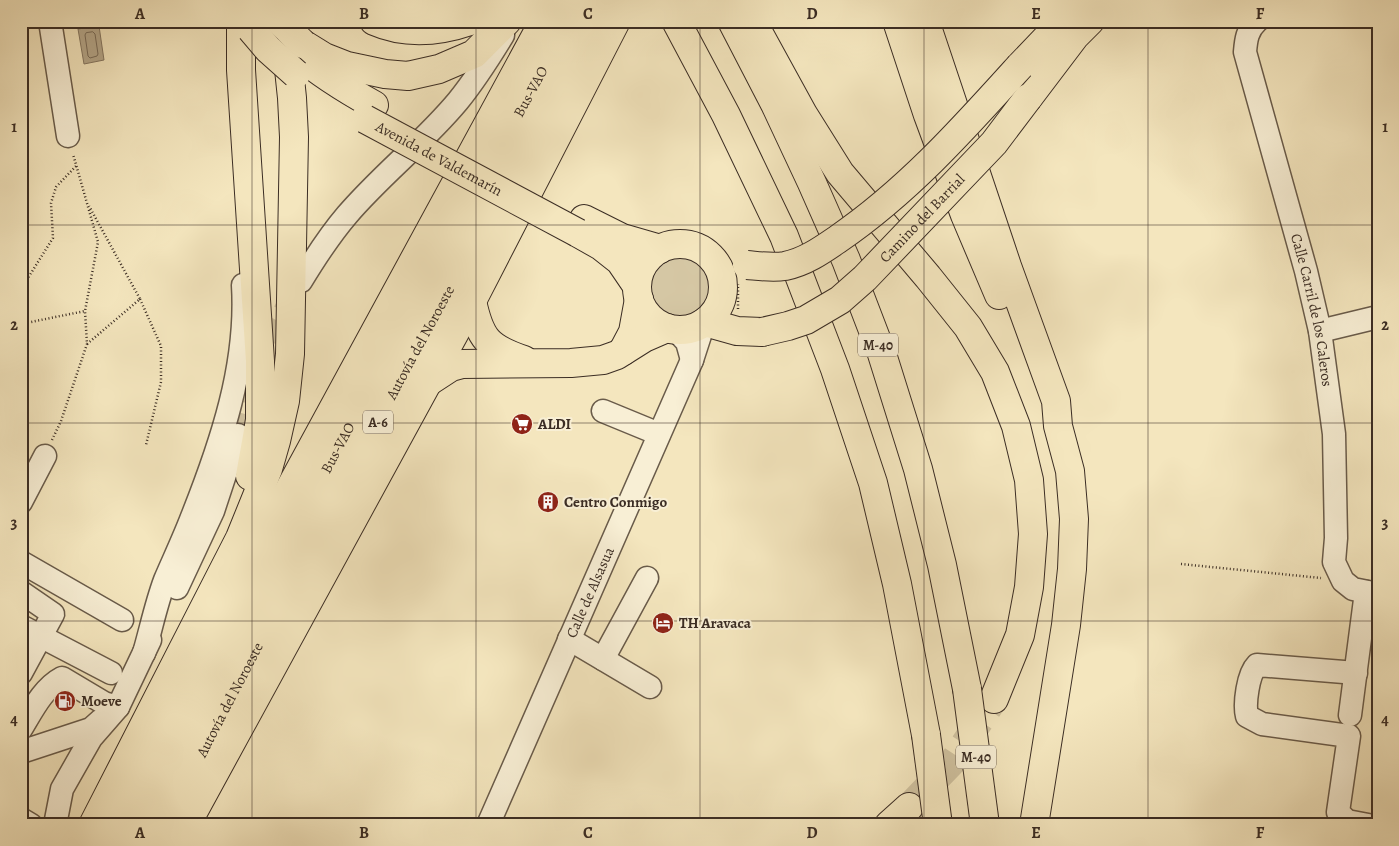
<svg xmlns="http://www.w3.org/2000/svg" width="1399" height="846" font-family="Alegreya,serif">
<style>
.green{fill:#d5c7a4;stroke:#887a64}
.water{fill:#b5a78a;stroke:#847661}
.lines{fill:none;stroke-linecap:round;stroke-linejoin:round}
.shore{stroke:#786a57;stroke-width:1}
.minor-tunnel{stroke:#cfc19f;stroke-width:22;stroke-dasharray:22 11;stroke-linecap:butt}
.highway-tunnel{stroke:#cfc19f;stroke-width:28;stroke-dasharray:28 14;stroke-linecap:butt}
.minor-casing{stroke:#695b4a;stroke-width:25}
.major-casing{stroke:#3b2d24;stroke-width:30}
.highway-casing{stroke:#3b2d24;stroke-width:30}
.path{stroke:#3b2d24;stroke-width:2.5;stroke-dasharray:1 2.5;stroke-linecap:butt}
.minor{stroke:#f8efd5;stroke-width:22}
.major{stroke:#f4e6be;stroke-width:28}
.highway{stroke:#f4e6be;stroke-width:28}
.major-bridge-casing{stroke:#3b2d24;stroke-width:30;stroke-linecap:butt}
.highway-bridge-casing{stroke:#3b2d24;stroke-width:30;stroke-linecap:butt}
.major-bridge{stroke:#f4e6be;stroke-width:28}
.highway-bridge{stroke:#f4e6be;stroke-width:28}
.grid{fill:none;stroke:#3b2d24;stroke-width:1;stroke-opacity:0.55}
.labels{text-anchor:middle;dominant-baseline:central;stroke-width:4;stroke-linejoin:round;paint-order:stroke}
.shield{fill:#f8efd5;stroke:#746759;stroke-width:1}
.shield-label{font-size:14px;font-weight:bold;fill:#3b2d24}
.street-label{font-size:15px;fill:#3b2d24;stroke:#f8efd5}
.poi-label{font-size:15px;font-weight:bold;fill:#3b2d24;stroke:#f8efd5;text-anchor:start}
.neatline{fill:none;stroke:#3b2d24;stroke-width:2}
.grid-label{font-size:16px;text-anchor:middle;font-weight:bold;fill:#3b2d24}
</style>
<rect width="100%" height="100%" fill="#f4e6be"/>
<filter id="stains"><feTurbulence type="fractalNoise" baseFrequency=".004" numOctaves="4"/><feColorMatrix values="0 0 0 0 .2 0 0 0 0 .09 0 0 0 0 .02 0 0 0 .5 -.17"/></filter>
<radialGradient id="worn" r=".72"><stop offset=".6" stop-color="#630" stop-opacity="0"/><stop offset="1" stop-color="#630" stop-opacity=".3"/></radialGradient>
<!-- green -->
<circle class="green" cx="681" cy="286" r="31"/>
<!-- water -->
<polygon class="water" points="99,26 104,60 84,64 78,29"/>
<g class="lines">
<!-- shore -->
<polygon class="shore" points="93,32 95,34 98,54 97,56 90,58 88,56 85,35 86,33"/>
<!-- minor-tunnel -->
<path class="minor-tunnel" d="M 238,435 C 252,384 265,344 292,297"/>
<!-- highway-tunnel -->
<polyline class="highway-tunnel" points="909,807 954,760 994,699"/>
<!-- minor casing -->
<g class="minor-casing">
<g id="minor">
<polyline points="50,21 68,136"/>
<path id="s1" d="M 1257,21 C 1247,30 1246,40 1245,52 L 1306,271 L 1320,331 L 1334,434 L 1336,538 L 1334,562 L 1343,581 L 1353,589 L 1378,594"/>
<path d="M 301,281 C 315,258 329,236 347,215 C 381,175 424,142 458,101 C 475,80 489,58 503,35"/>
<polyline points="675,329 687,342 692,360"/>
<polyline points="1320,331 1378,317"/>
<polyline points="603,411 659,434"/>
<polyline points="21,502 45,456"/>
<polyline points="21,562 122,620"/>
<polyline points="177,588 213,511 238,435"/>
<polyline points="21,592 53,614 21,673"/>
<polyline points="21,626 111,673"/>
<polyline points="569,639 650,687"/>
<path d="M 144,653 C 151,629 156,604 165,580 C 174,559 184,538 192,517 C 221,444 248,365 243,285"/>
<polyline points="603,659 647,578"/>
<path d="M 1356,673 L 1257,665 C 1248,674 1244,704 1247,716 L 1262,724 L 1349,736 L 1338,812 L 1347,821 L 1368,825"/>
<polyline points="1350,715 1366,592"/>
<path d="M 21,729 C 32,711 43,688 62,678 L 104,703 L 118,707"/>
<polyline points="21,752 91,729 101,720"/>
<polyline points="21,819 31,825"/>
<polyline points="55,825 62,789 91,738 118,707 150,640"/>
<path id="s2" d="M 488,825 L 692,360 L 704,323"/>
</g>
</g>
<!-- major casing -->
<g class="major-casing">
<g id="major">
<path d="M 299,55 C 322,75 347,90 374,105"/>
<polyline points="1020,66 1063,21"/>
<polyline points="1028,98 1075,36 1090,21"/>
<polyline points="584,219 622,238 660,249"/>
<polyline points="578,233 601,246 620,261 637,286"/>
<circle cx="680" cy="287" r="43"/>
<polyline points="705,322 737,331 762,332"/>
</g>
</g>
<!-- highway casing -->
<g class="highway-casing">
<g id="highway">
<polyline points="241,21 241,70 260,361 260,420 250,476"/>
<path d="M 374,21 C 406,35 438,32 470,21"/>
<polyline points="676,21 726,115 784,236 835,369 873,483 897,584 926,735"/>
<polyline points="732,21 775,104 812,183 846,260 882,354 918,469 942,565 967,689"/>
<polyline points="752,21 803,114 840,173 928,277 968,327 995,372 1016,426 1029,480 1033,534 1029,587 1020,635 994,699"/>
<polyline points="897,21 928,115 965,215 999,295"/>
<polyline points="925,21 1007,266 1056,401 1058,426 1070,471 1074,519 1072,569 1066,625 1034,825"/>
<polyline points="303,44 324,57 347,66 385,74 408,76 439,69 474,54 507,21"/>
<path d="M 472,301 C 480,339 488,348 524,360"/>
<polyline points="623,351 633,332 639,299"/>
<polyline points="428,382 451,367 462,364 571,363 603,360 617,355 644,338 667,328"/>
<polyline points="93,825 240,538 268,469 276,441 285,401 290,354 294,137 292,98 287,50"/>
<polyline points="115,825 270,525 544,21"/>
<path id="s3" d="M 140,825 C 278,554 424,288 569,21"/>
<path id="s4" d="M 165,825 C 303,554 450,288 595,21"/>
<polyline points="186,825 472,301 616,21"/>
<polyline points="889,825 909,807"/>
</g>
</g>
<!-- path -->
<g class="path">
<polyline points="21,289 53,238 51,203 56,187 76,166"/>
<polyline points="140,299 161,346 161,382 146,445"/>
<polyline points="738,309 738,284"/>
<polyline points="21,324 85,311"/>
<polyline points="87,344 140,299 89,206"/>
<polyline points="52,440 61,421 87,344 85,311 98,242 73,154"/>
<polyline points="1181,564 1321,578"/>
</g>
<!-- minor -->
<use href="#minor" class="minor"/>
<!-- major -->
<use href="#major" class="major"/>
<!-- highway -->
<use href="#highway" class="highway"/>
<!-- major-bridge casing -->
<g class="major-bridge-casing">
<g id="major-bridge">
<polyline points="251,29 268,49 296,74"/>
<path id="s5" d="M 365,119 L 578,233"/>
<path d="M 747,265 C 759,266 772,268 785,266 C 805,262 822,250 838,239 C 908,191 964,128 1020,66"/>
<path id="s6" d="M 762,332 L 788,326 L 806,320 L 840,300 L 865,278 L 994,143 L 1028,98"/>
</g>
</g>
<!-- highway-bridge casing -->
<g class="highway-bridge-casing">
<g id="highway-bridge">
<polyline points="280,21 303,44"/>
<polyline points="967,689 985,825"/>
<polyline points="926,735 938,825"/>
</g>
</g>
<!-- major-bridge -->
<use href="#major-bridge" class="major-bridge"/>
<!-- highway-bridge -->
<use href="#highway-bridge" class="highway-bridge"/>
</g>
<!-- grid -->
<path class="grid" d="M 252,21 L 252,825M 476,21 L 476,825M 700,21 L 700,825M 924,21 L 924,825M 1148,21 L 1148,825M 21,225 L 1378,225M 21,423 L 1378,423M 21,621 L 1378,621"/>
<!-- icons -->
<defs>
<g id="supermarket-disc" transform="scale(1.125)"><circle r="9.5" fill="#8f2418" stroke="#f8efd5"/><path d="M-6-5.5h2.5l.6 2H6L4.5 2H-2.5L-4.4-4H-6ZM-1.5 3.2a1.3 1.3 0 1 0 .1 0ZM3 3.2a1.3 1.3 0 1 0 .1 0Z" fill="#fff"/></g>
<g id="building-disc" transform="scale(1.125)"><circle r="9.5" fill="#8f2418" stroke="#f8efd5"/><path d="M-4-6H4V6H1V3H-1V6H-4ZM-2.5-4.3h1.7v1.8h-1.7ZM.8-4.3h1.7v1.8H.8ZM-2.5-1h1.7V.8h-1.7ZM.8-1h1.7V.8H.8Z" fill="#fff"/></g>
<g id="hotel-disc" transform="scale(1.125)"><circle r="9.5" fill="#8f2418" stroke="#f8efd5"/><path d="M-6-4.5h1.5V1H6V5H4.5V3h-9V5H-6ZM-4 0a1.8 1.8 0 1 1 3.6 0ZM.5 0V-2.5h3Q6-2.5 6 0Z" fill="#fff"/></g>
<g id="fuel-disc" transform="scale(1.125)"><circle r="9.5" fill="#8f2418" stroke="#f8efd5"/><path d="M-5.5-6h7V0h2V4h1.3V-2.5L3-4.5l.8-.8L6-3V5H2.5V1h-1V6h-7ZM-4.2-4.7v3.2H.2V-4.7Z" fill="#fff"/></g>
</defs>
<g fill-rule="evenodd">
<use href="#supermarket-disc" x="522" y="424"/>
<use href="#building-disc" x="548" y="502"/>
<use href="#hotel-disc" x="663" y="623"/>
<use href="#fuel-disc" x="65" y="701"/>
</g>
<g class="labels">
<!-- shield labels -->
<g class="shield">
<rect x="858" y="333.5" width="40" height="23" rx="4"/>
<rect x="363" y="410.5" width="30" height="23" rx="4"/>
<rect x="956" y="745.5" width="40" height="23" rx="4"/>
</g>
<g class="shield-label">
<text x="878" y="345">M-40</text>
<text x="378" y="422">A-6</text>
<text x="976" y="757">M-40</text>
</g>
<!-- street labels -->
<g class="street-label">
<text stroke="none"><textPath href="#s3" startOffset="831">Bus-VAO</textPath></text>
<text stroke="none"><textPath href="#s5" startOffset="84">Avenida de Valdemarín</textPath></text>
<text stroke="none"><textPath href="#s6" startOffset="201">Camino del Barrial</textPath></text>
<text stroke="none"><textPath href="#s1" startOffset="301">Calle Carril de los Caleros</textPath></text>
<text stroke="none"><textPath href="#s4" startOffset="546">Autovía del Noroeste</textPath></text>
<text stroke="none"><textPath href="#s3" startOffset="426">Bus-VAO</textPath></text>
<text stroke="none"><textPath href="#s2" startOffset="254">Calle de Alsasua</textPath></text>
<text stroke="none"><textPath href="#s4" startOffset="141">Autovía del Noroeste</textPath></text>
</g>
<!-- poi labels -->
<g class="poi-label">
<text x="538" y="424">ALDI</text>
<text x="564" y="502">Centro Conmigo</text>
<text x="679" y="623">TH Aravaca</text>
<text x="81" y="701">Moeve</text>
</g>
</g>
<!-- margin -->
<rect width="1399" height="846" fill="none" stroke="#f4e6be" stroke-width="55"/>
<rect x="28" y="28" width="1344" height="790" class="neatline"/>
<g class="grid-label">
<text x="140" y="19">A</text>
<text x="364" y="19">B</text>
<text x="588" y="19">C</text>
<text x="812" y="19">D</text>
<text x="1036" y="19">E</text>
<text x="1260" y="19">F</text>
<text x="14" y="132">1</text>
<text x="1385" y="132">1</text>
<text x="14" y="330">2</text>
<text x="1385" y="330">2</text>
<text x="14" y="528">3</text>
<text x="1385" y="528">3</text>
<text x="14" y="725">4</text>
<text x="1385" y="725">4</text>
<text x="140" y="838">A</text>
<text x="364" y="838">B</text>
<text x="588" y="838">C</text>
<text x="812" y="838">D</text>
<text x="1036" y="838">E</text>
<text x="1260" y="838">F</text>
</g>
<rect width="100%" height="100%" filter="url(#stains)"/>
<rect width="100%" height="100%" fill="url(#worn)"/>
</svg>
